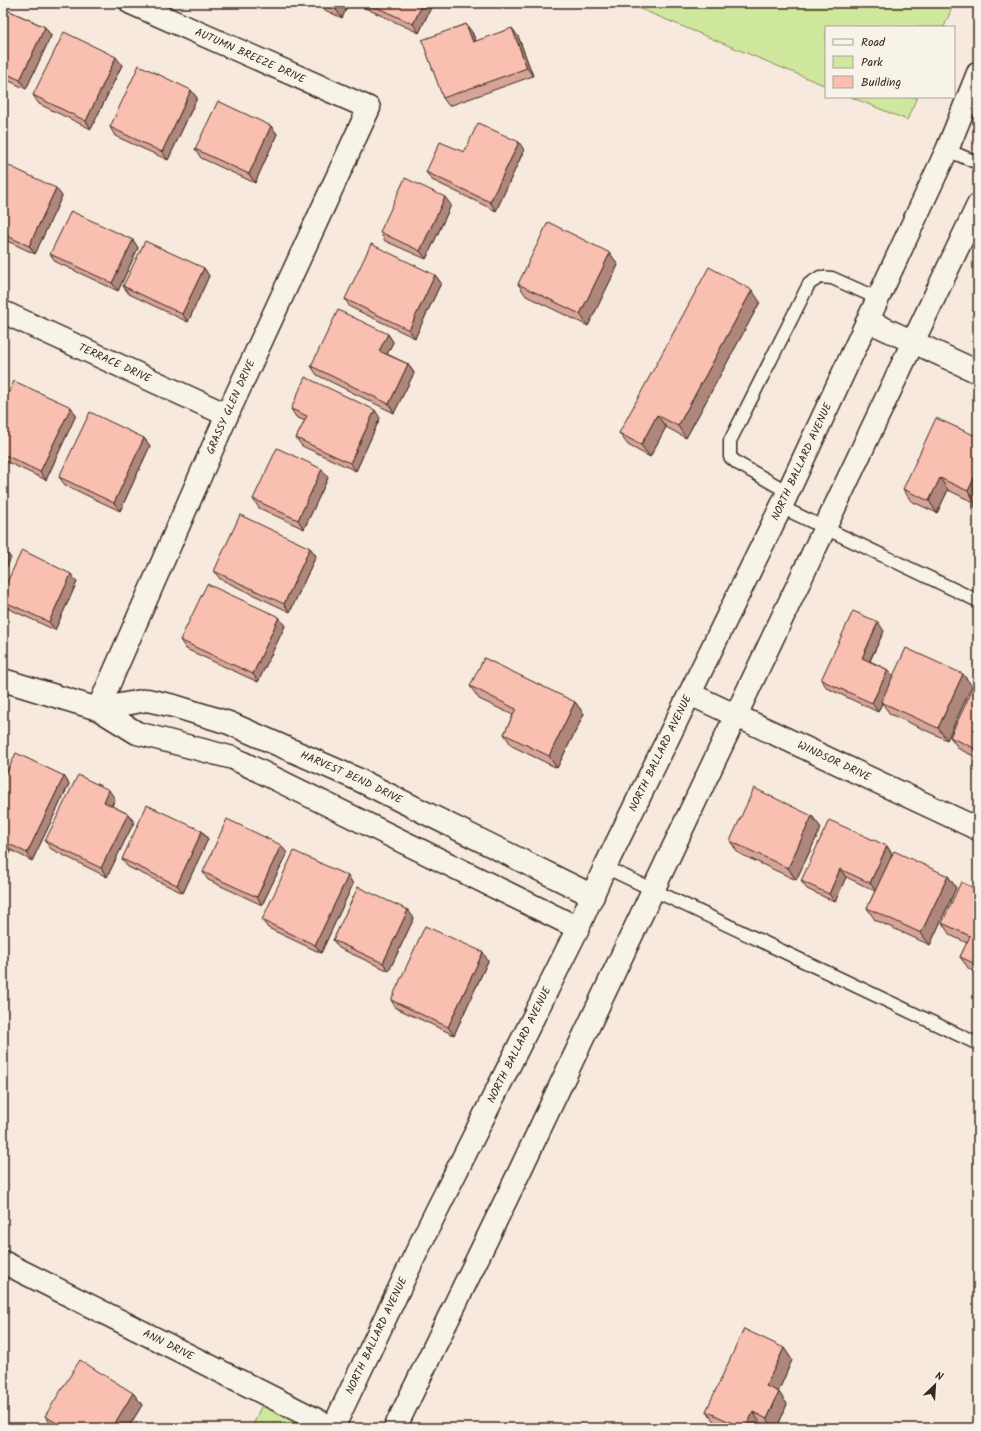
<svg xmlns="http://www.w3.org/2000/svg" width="981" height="1431" font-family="Kalam,sans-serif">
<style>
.green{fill:#d0e89e;stroke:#86895e}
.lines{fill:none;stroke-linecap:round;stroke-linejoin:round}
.service-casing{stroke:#3b2a1e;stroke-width:15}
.minor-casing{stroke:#3b2a1e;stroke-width:25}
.secondary-casing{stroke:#3b2a1e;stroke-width:25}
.service{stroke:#f7f3e8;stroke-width:12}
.minor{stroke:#f7f3e8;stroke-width:22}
.secondary{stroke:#f7f3e8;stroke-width:22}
.wall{fill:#d6a498;stroke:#3b2a1e}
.shaded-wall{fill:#ae867c;stroke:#3b2a1e}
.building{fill:#f9bfb1;stroke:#3b2a1e}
.labels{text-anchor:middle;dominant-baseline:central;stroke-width:3;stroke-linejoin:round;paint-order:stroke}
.street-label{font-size:11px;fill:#3b2a1e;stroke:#f7f3e8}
</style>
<rect width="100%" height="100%" fill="#f7e9dd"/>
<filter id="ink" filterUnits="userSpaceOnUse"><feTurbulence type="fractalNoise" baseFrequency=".025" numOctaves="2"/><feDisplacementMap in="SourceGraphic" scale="8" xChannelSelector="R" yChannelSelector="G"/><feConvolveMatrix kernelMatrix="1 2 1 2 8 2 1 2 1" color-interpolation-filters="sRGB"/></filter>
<g filter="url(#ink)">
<!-- green -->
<g class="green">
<polygon points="626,3 954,3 944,27 826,27 826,86"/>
<polygon points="851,97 917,97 907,120"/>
<polygon points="262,1404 308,1428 252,1428"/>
</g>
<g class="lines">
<!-- service casing -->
<g class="service-casing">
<g id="service">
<polyline points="947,150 978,163"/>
<polyline points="788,492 737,463 730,457 730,441 809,284 820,277 832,278 879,299"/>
<polyline points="781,507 978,601"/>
<polyline points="605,867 978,1044"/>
</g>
</g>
<!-- minor casing -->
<g class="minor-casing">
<g id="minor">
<path id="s1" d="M 3,312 L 227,415"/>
<polyline points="868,321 978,372"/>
<polyline points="3,680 98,709 137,733 233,758 578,928"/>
<path id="s2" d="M 690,694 L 978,829"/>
<path id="s3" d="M 98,709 L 227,415 L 369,108 L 131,3"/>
<path id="s4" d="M 98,709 L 147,700 L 174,706 L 229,723 L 357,779 L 593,896"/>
<path id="s5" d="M 3,1262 L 333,1428"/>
</g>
</g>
<!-- secondary casing -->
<g class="secondary-casing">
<g id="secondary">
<path id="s6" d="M 333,1428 L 428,1228 L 578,928 L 605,867 L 781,507 L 947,150 L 978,73"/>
<polyline points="395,1428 516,1179 978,205"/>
</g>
</g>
<!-- service -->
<use href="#service" class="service"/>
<!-- minor -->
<use href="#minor" class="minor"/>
<!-- secondary -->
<use href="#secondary" class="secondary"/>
</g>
<!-- wall -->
<g class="wall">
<polygon points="310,3 349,3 342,18"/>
<polygon points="362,3 433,3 419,33 365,8"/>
<polygon points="3,8 45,27 51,36 26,89 3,78"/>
<polygon points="472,32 476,41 518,36 533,76 449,106 443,98"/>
<polygon points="122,65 91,129 39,104 33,95"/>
<polygon points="191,90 197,98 168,160 115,136 110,127"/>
<polygon points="271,126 277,134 255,183 201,158 195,149"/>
<polygon points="524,150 496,211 432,180 426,172 464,152"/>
<polygon points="3,163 62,196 35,254 3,239"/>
<polygon points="451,205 426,259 385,241 380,232"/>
<polygon points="133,240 138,248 118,291 56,262 50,254"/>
<polygon points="618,265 588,326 526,296 518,284"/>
<polygon points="204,268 209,276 188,322 129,294 123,286"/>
<polygon points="435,275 441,283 415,338 350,307 345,299"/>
<polygon points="760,302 686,438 666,427 650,457 628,445 619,433"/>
<polygon points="388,334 393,342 387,354 408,364 414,373 394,413 317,375 311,366"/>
<polygon points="3,405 76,415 46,480 3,460"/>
<polygon points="291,409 380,418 356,471 302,446 296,438 305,421 296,417"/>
<polygon points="978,437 978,512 974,506 975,503 948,490 937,513 911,501 903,489"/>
<polygon points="144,438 150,446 120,511 65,485 59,477"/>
<polygon points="328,478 304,529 259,508 253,499"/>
<polygon points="310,548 316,556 290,612 220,579 214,571"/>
<polygon points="71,574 77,582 55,630 5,607 3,604 3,591"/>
<polygon points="285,626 258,682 186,649 180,640"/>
<polygon points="884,631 870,661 888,670 893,677 972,686 947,740 890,714 882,703 878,712 827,688 821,680"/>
<polygon points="978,680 978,758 959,749 950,737"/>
<polygon points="470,686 575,702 584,714 557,768 512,746 504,734 513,715 479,699"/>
<polygon points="64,776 69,784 32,861 11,850 8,858 3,856 3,780"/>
<polygon points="115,799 112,806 128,814 134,822 107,877 51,849 45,841"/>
<polygon points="812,816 821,828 796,880 738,853 730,841"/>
<polygon points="202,831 208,839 183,893 128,867 122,859"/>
<polygon points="887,846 892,854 948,876 956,888 930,945 875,920 867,908 875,891 846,877 835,902 807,889 801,881"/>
<polygon points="287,853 262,905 208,880 203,872"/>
<polygon points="348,876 353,884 321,953 268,928 262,920"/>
<polygon points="978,890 978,974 969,969 960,957 967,943 950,935 942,923"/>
<polygon points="414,918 389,971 339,948 333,940"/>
<polygon points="488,961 454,1035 396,1008 391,1000"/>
<polygon points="784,1348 792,1360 778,1392 787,1404 777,1428 770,1428 761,1424 759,1428 725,1428 715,1423 706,1411"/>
<polygon points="133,1393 142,1405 128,1428 54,1428 45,1416"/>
</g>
<!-- shaded-wall -->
<g class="shaded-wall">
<polygon points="340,3 349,3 342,18 336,10"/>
<polygon points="423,3 433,3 419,33 413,24"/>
<polygon points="466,24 472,32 479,50 473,42"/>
<polygon points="45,27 51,36 26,89 20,80"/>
<polygon points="512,28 518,36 533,76 527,68"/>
<polygon points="116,57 122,65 91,129 86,121"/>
<polygon points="191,90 197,98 168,160 162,152"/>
<polygon points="271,126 277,134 255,183 249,174"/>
<polygon points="519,142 524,150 496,211 490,202"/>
<polygon points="56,188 62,196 35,254 29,246"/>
<polygon points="445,197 451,205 426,259 420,251"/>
<polygon points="133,240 138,248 118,291 112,283"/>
<polygon points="610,253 618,265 588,326 580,314"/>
<polygon points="204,268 209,276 188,322 182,314"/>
<polygon points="435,275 441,283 415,338 409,330"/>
<polygon points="752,290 760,302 686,438 678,426"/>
<polygon points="388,334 393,342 385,359 379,351"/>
<polygon points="408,364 414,373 394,413 389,404"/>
<polygon points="71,407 76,415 46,480 40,472"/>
<polygon points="375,410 380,418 356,471 350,463"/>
<polygon points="657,415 666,427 650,457 641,445"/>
<polygon points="144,438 150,446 120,511 114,503"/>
<polygon points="322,469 328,478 304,529 298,520"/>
<polygon points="978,470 978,500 976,503 968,491"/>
<polygon points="940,478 948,490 937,513 929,501"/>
<polygon points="310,548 316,556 290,612 284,604"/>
<polygon points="5,550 11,558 3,575 3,555"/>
<polygon points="71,574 77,582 55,630 49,622"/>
<polygon points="279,617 285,626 258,682 253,674"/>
<polygon points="878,622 884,631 867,666 862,658"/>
<polygon points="888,670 894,678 881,702 882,703 878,712 872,703"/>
<polygon points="963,674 972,686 947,740 938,728"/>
<polygon points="575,702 584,714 557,768 549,756"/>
<polygon points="64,776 69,784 32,861 27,853"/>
<polygon points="109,790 115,799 109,810 104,802"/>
<polygon points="128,814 134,822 107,877 101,868"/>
<polygon points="812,816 821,828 796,880 788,868"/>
<polygon points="202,831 208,839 183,893 177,885"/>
<polygon points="5,842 11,850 8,858 3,851 3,847"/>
<polygon points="281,845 287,853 262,905 257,897"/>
<polygon points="887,846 892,855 876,891 870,883"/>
<polygon points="840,869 846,877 835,902 829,894"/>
<polygon points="348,876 353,884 321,953 315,945"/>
<polygon points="948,876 956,888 930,945 921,933"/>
<polygon points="408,910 414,918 389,971 383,963"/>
<polygon points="483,952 488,961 454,1035 448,1027"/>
<polygon points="784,1348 792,1360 775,1399 766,1386"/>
<polygon points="779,1392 787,1404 777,1428 774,1428 767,1419"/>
<polygon points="133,1393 142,1405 128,1428 112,1428"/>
<polygon points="753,1412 761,1424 759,1428 746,1428"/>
</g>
<!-- building -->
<g class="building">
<polygon points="322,3 340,3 336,10"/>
<polygon points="367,3 423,3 413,24"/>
<polygon points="3,8 45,27 20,80 3,72"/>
<polygon points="466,24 473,42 512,28 527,68 443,98 422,40"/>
<polygon points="64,32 116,57 86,121 33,95"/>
<polygon points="139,65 191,90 162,152 110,127"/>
<polygon points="218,101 271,126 249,174 195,149"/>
<polygon points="478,123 519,142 490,202 426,172 440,142 464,152"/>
<polygon points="3,163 56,188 29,246 3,234"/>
<polygon points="405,178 445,197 420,251 380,232"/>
<polygon points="71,211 133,240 112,283 50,254"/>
<polygon points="548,222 610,253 580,314 518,284"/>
<polygon points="145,241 204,268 182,314 123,286"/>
<polygon points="371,244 435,275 409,330 345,299"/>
<polygon points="709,267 752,290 678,426 657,415 641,445 619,433"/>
<polygon points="338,310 388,334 379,351 408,364 389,404 311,366"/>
<polygon points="305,377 375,410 350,463 296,438 307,416 291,409"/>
<polygon points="14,381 71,407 40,472 3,454 3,405"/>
<polygon points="90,412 144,438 114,503 59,477"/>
<polygon points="936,418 978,437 978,470 968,491 940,478 929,501 903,489"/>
<polygon points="277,448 322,469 298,520 253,499"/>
<polygon points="978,498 978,508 974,506"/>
<polygon points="240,515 310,548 284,604 214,571"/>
<polygon points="3,549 5,550 3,555"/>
<polygon points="22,550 71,574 49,622 3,601 3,591"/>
<polygon points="207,584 279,617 253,674 180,640"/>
<polygon points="853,611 878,622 862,658 888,670 872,703 821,680"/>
<polygon points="906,648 963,674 938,728 881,702"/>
<polygon points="484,658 575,702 549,756 504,734 516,709 470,686"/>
<polygon points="977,680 978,680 978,750 950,737"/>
<polygon points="16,753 64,776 27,853 5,842 3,847 3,780"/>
<polygon points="78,775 109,790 104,802 128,814 101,868 45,841"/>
<polygon points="754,788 812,816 788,868 730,841"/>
<polygon points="147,805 202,831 177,885 122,859"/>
<polygon points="227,819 281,845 257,897 203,872"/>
<polygon points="829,820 887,846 870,883 840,869 829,894 801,881"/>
<polygon points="294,851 348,876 315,945 262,920"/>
<polygon points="894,851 948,876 921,933 867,908"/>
<polygon points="961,882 978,890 978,965 960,957 970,936 942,923"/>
<polygon points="358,887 408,910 383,963 333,940"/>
<polygon points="425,926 483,952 448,1027 391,1000"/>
<polygon points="744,1329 784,1348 766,1386 779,1392 767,1419 753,1412 746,1428 743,1428 706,1411"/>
<polygon points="80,1360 133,1393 112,1428 65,1428 45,1416"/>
</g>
</g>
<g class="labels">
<!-- street labels -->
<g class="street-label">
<text transform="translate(250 56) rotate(24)">AUTUMN BREEZE DRIVE</text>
<text stroke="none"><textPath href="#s1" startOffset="123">TERRACE DRIVE</textPath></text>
<text stroke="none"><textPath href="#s3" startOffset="330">GRASSY GLEN DRIVE</textPath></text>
<text stroke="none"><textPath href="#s6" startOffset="1074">NORTH BALLARD AVENUE</textPath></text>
<text stroke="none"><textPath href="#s6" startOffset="750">NORTH BALLARD AVENUE</textPath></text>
<text stroke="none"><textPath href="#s2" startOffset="159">WINDSOR DRIVE</textPath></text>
<text stroke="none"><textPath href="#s4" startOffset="269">HARVEST BEND DRIVE</textPath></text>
<text stroke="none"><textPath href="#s6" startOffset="426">NORTH BALLARD AVENUE</textPath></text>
<text stroke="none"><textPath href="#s6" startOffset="102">NORTH BALLARD AVENUE</textPath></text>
<text stroke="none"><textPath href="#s5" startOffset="185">ANN DRIVE</textPath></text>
</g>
</g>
<!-- margin -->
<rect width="981" height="1431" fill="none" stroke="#f7f3e8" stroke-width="16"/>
<rect x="8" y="8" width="965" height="1415" fill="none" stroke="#3b2a1e" stroke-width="1.5" filter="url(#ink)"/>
<!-- legend -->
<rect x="825" y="26" width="130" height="72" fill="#f7f3e8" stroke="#aca397"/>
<rect x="833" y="39" width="20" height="6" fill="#f7f3e8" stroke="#aca397"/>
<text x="861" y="46" font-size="12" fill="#3b2a1e">Road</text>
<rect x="833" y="56" width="20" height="12" fill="#d0e89e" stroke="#aca397"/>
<text x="861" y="66" font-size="12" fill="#3b2a1e">Park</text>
<rect x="833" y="76" width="20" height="12" fill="#f9bfb1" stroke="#aca397"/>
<text x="861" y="86" font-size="12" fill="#3b2a1e">Building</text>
<!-- north arrow -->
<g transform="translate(935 1385) rotate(25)" stroke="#f7f3e8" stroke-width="3" paint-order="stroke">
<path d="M0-3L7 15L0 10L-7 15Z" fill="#3b2a1e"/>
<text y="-6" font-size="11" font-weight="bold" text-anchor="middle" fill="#3b2a1e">N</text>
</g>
</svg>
